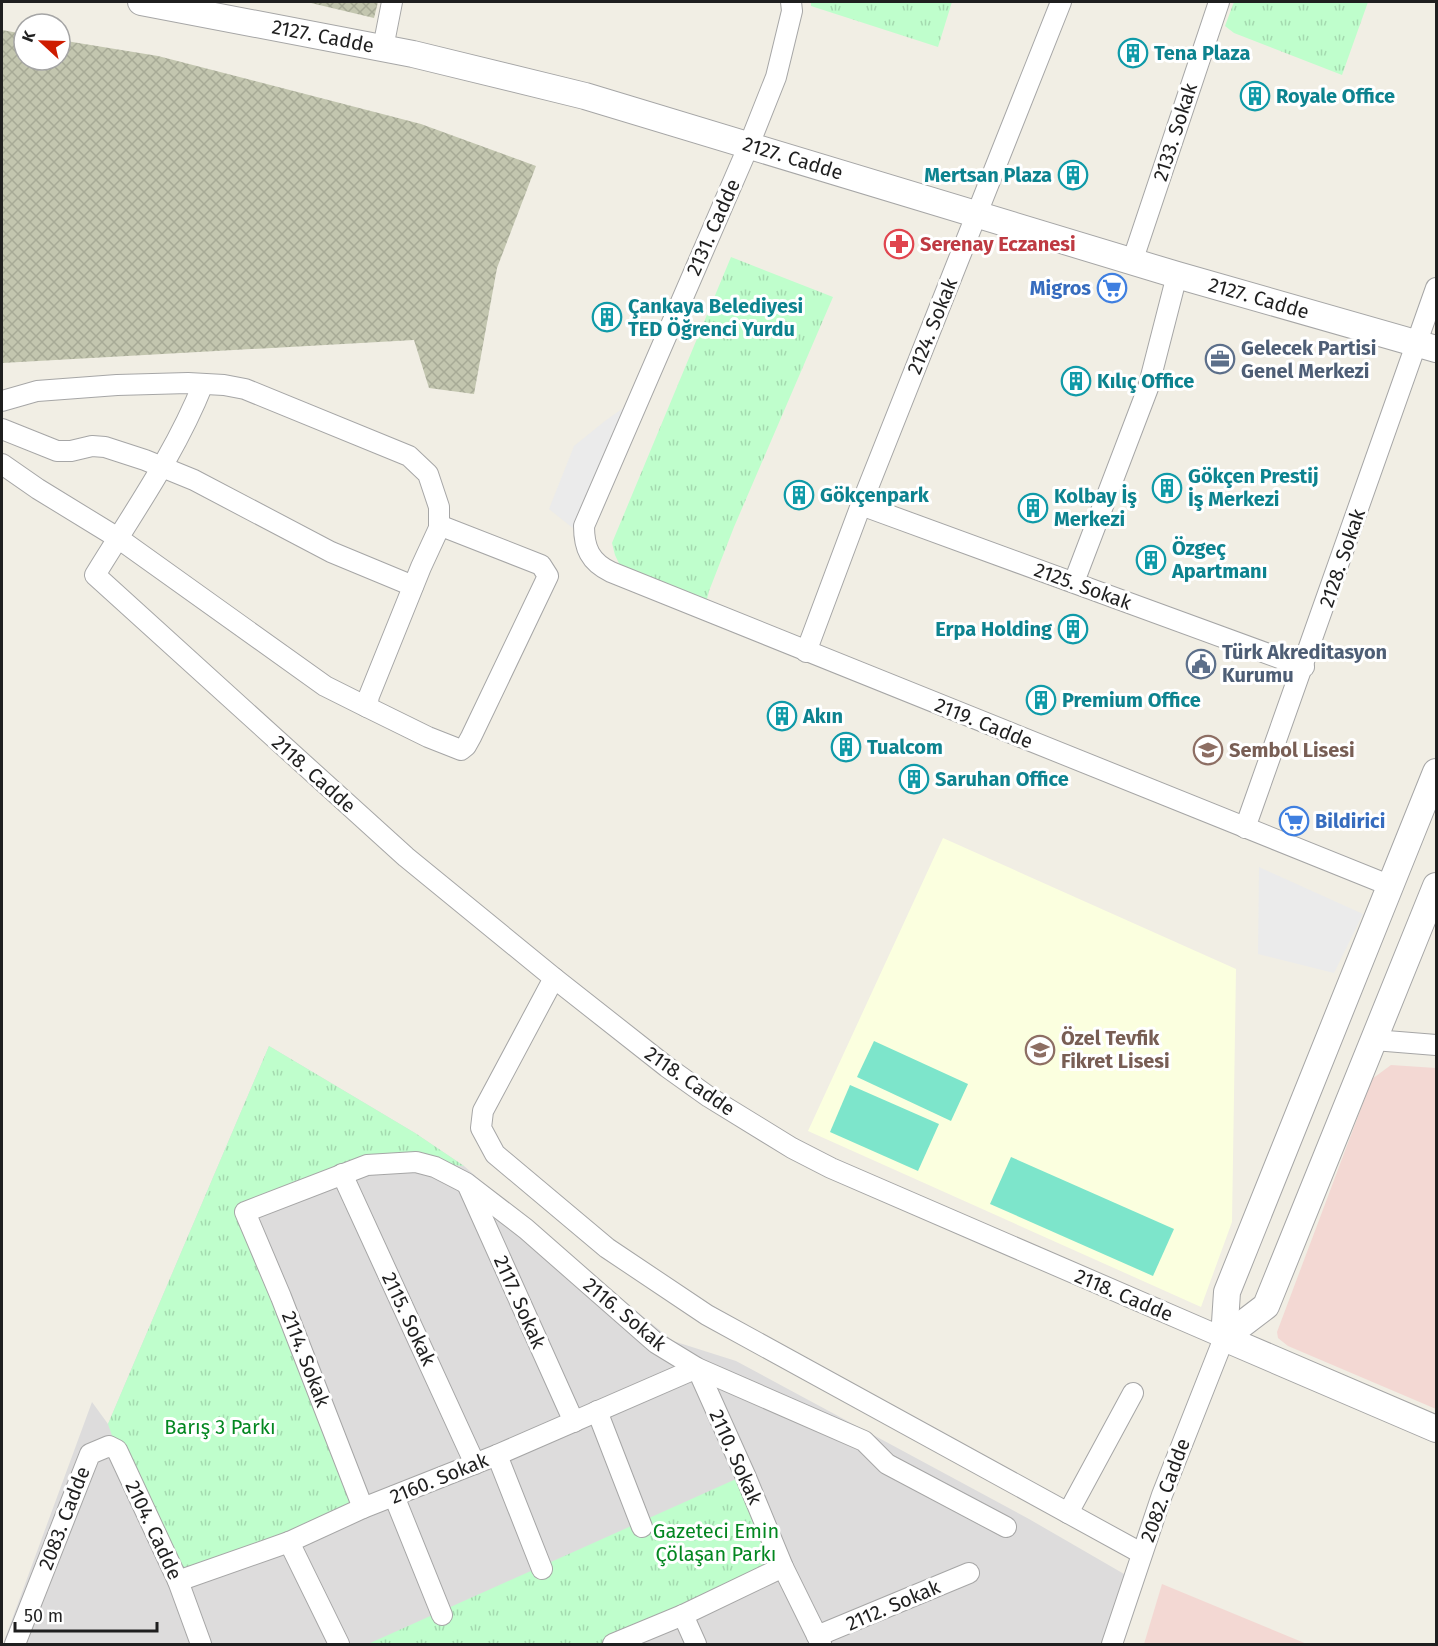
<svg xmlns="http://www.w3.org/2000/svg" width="1438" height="1646" font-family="'Fira Sans',sans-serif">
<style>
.residential{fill:#dddcdc}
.commercial{fill:#f3d8d3}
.education{fill:#fbffdf}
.construction{fill:url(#construction-cross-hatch)}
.park{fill:url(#park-tufts)}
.pitch{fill:#7de5cb}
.parking{fill:#ebebeb}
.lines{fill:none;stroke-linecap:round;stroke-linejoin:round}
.minor-casing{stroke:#a6a6a6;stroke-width:22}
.tertiary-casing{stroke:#a6a6a6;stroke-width:28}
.minor{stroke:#fff;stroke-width:20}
.tertiary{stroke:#fff;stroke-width:26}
.labels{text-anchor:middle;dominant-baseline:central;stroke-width:6;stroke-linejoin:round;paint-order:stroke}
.street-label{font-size:20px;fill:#1f1f1f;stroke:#fff}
.culture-label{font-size:20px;font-weight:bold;fill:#0d838f;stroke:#fff;text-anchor:start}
.health-label{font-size:20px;font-weight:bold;fill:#be3a42;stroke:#fff;text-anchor:start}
.shop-label{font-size:20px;font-weight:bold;fill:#366cbe;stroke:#fff;text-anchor:end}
.service-label{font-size:20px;font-weight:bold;fill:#4e5e75;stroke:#fff;text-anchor:start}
.education-label{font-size:20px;font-weight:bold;fill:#785e54;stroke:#fff;text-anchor:start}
.park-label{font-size:20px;fill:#038720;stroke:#fff}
</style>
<defs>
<pattern id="construction-cross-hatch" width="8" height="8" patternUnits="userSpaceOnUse" patternTransform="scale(1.5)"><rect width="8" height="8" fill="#c3c6af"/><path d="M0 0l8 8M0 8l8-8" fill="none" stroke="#a7aa96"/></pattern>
<pattern id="park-tufts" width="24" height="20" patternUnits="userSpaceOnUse" patternTransform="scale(1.5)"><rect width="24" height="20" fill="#bffecc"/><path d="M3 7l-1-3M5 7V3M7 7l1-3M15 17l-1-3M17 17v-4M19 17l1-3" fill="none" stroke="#a4d9af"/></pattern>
</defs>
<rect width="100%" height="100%" fill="#f1eee4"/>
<!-- residential -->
<polygon class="residential" points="269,1046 415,1133 464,1166 541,1233 673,1341 736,1361 1029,1519 1131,1578 1110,1644 3,1644 92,1402 108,1424"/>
<!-- commercial -->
<g class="commercial">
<polygon points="1391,1065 1436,1068 1436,1409 1288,1346 1278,1338 1277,1332 1372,1079"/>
<polygon points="1162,1584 1307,1644 1144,1644"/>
</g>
<!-- education -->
<polygon class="education" points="943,838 1236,969 1232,1222 1201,1307 808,1131"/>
<!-- construction -->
<g class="construction">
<polygon points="312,2 378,2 374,18 311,3"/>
<polygon points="2,30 24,34 24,60 60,60 60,40 158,56 421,124 536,166 497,268 474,394 429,388 414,340 2,363"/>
</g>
<!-- park -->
<g class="park">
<polygon points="811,2 952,2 938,47 811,6"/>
<polygon points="1234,2 1368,2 1342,75 1234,33 1225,26"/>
<polygon points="731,257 833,297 734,527 709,591 705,607 625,576 615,555 612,543"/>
<polygon points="269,1046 415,1133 464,1166 416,1162 367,1165 246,1212 363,1508 178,1581 117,1450 108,1424"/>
<polygon points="745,1475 783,1567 609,1644 368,1644"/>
</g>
<!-- pitch -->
<g class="pitch">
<polygon points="874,1041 968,1084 951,1121 857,1077"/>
<polygon points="850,1085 939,1124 918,1171 830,1132"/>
<polygon points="1011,1157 1174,1229 1153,1276 990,1204"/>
</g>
<!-- parking -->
<g class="parking">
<polygon points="640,396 584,537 549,509 574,446 605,421"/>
<polygon points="1259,867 1363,914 1334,973 1258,954"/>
</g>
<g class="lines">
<!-- minor casing -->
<g class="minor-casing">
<g id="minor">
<path d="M 791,2 L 792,11 L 776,77 L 749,145 L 584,526 C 584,548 590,562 611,572 L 1391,886"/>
<polyline points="383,48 392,2"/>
<polyline points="1132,262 1219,2"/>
<path d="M 203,384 C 176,452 133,513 95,575 L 406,857 L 554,978 L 667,1067 L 709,1097 L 792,1148 L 831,1168 L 1224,1338 L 1162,1495 L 1112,1644"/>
<polyline points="2,401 37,391 117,385 188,383 224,385 245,389 409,456 428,474 439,507 439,528"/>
<polyline points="2,429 57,451 71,451 92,446 105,447 145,460 194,480 331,552 413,586"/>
<polyline points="2,464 38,489 118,538 325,686 367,707"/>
<polyline points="861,505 1304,667"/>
<polygon points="444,527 541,565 548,576 471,737 466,746 461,750 428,737 367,707 369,696 421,567 439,528"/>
<polyline points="1074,582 1148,388 1177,275"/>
<polyline points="806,652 861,505 1061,2"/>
<polyline points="1245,828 1436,288"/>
<polyline points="554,978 483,1111 481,1128 495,1154 607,1248 707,1315 1141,1553"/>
<polyline points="1374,1040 1436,1045"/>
<polyline points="342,1174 475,1464"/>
<polyline points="468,1186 574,1422"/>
<polyline points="597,1411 642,1527"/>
<polyline points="497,1455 542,1569"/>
<polyline points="394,1496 442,1615"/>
<polyline points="363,1508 281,1297 245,1212 367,1165 416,1162 435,1167 466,1183 526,1229 656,1343 697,1368 864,1441 887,1464 1006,1527"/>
<polyline points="1068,1513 1133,1393"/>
<polyline points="289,1542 339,1644"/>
<polyline points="178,1581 289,1542 363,1508 497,1455 697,1368 745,1475 783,1567 821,1644"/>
<polyline points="683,1615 696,1644"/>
<polyline points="817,1636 969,1573"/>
<polyline points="15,1644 90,1454 109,1446 117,1450 178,1581 201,1644"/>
<polyline points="613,1644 683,1615 783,1567"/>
</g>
</g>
<!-- tertiary casing -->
<g class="tertiary-casing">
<g id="tertiary">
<polyline points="141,2 413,54 585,96 1177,275 1436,349"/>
<polyline points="1224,1338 1227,1292 1436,772"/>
<polyline points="1224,1338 1266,1306 1436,886"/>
<polyline points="1224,1338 1436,1429"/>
</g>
</g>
<!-- minor -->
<use href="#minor" class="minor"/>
<!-- tertiary -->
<use href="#tertiary" class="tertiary"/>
</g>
<!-- icons -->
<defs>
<g id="building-ring" transform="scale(1.5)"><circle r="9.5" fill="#fff" stroke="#0f9aa8" stroke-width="1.5"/><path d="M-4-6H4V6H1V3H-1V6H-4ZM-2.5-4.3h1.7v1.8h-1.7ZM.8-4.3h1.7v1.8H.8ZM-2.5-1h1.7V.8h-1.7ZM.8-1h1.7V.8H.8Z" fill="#0f9aa8"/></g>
<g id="pharmacy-ring" transform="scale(1.5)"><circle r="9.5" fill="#fff" stroke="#e0444e" stroke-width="1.5"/><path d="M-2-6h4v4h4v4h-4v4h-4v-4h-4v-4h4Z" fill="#e0444e"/></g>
<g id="supermarket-ring" transform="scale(1.5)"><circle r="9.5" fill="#fff" stroke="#3f7fe0" stroke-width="1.5"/><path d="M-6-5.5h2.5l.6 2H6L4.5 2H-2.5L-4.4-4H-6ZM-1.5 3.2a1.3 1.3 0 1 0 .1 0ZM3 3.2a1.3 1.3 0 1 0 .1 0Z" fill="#3f7fe0"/></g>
<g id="office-ring" transform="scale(1.5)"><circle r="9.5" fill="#fff" stroke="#5c6f8a" stroke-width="1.5"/><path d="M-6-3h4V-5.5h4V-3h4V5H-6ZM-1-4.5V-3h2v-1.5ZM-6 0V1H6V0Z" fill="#5c6f8a"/></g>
<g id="civic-ring" transform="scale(1.5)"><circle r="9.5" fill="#fff" stroke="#5c6f8a" stroke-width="1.5"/><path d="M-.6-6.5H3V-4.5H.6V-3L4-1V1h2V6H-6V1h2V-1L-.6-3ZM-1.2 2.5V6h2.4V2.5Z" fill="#5c6f8a"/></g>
<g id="school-ring" transform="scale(1.5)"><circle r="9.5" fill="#fff" stroke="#8d6e63" stroke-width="1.5"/><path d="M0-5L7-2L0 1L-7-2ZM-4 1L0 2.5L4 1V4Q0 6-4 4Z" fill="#8d6e63"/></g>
</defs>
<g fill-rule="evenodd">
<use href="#building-ring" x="1133" y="53"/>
<use href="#building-ring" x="1255" y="96"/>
<use href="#building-ring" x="1073" y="175"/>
<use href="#pharmacy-ring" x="899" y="244"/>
<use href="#supermarket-ring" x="1112" y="288"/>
<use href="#building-ring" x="607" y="317"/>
<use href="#office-ring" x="1220" y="359"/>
<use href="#building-ring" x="1076" y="381"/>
<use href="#building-ring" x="1167" y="488"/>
<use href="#building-ring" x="799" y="495"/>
<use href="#building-ring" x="1033" y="508"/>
<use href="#building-ring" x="1151" y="560"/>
<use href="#building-ring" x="1073" y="629"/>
<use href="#civic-ring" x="1201" y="664"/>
<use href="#building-ring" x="1041" y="700"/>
<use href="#building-ring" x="782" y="716"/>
<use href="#building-ring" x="846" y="747"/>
<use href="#school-ring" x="1208" y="750"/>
<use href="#building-ring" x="914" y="779"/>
<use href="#supermarket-ring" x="1294" y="821"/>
<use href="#school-ring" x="1040" y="1050"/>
</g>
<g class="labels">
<!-- street labels -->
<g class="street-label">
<text transform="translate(323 36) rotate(11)">2127. Cadde</text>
<text transform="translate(1175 132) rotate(-72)">2133. Sokak</text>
<text transform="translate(793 158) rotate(17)">2127. Cadde</text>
<text transform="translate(713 227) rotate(-66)">2131. Cadde</text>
<text transform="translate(1259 298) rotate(16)">2127. Cadde</text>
<text transform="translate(932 326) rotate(-68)">2124. Sokak</text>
<text transform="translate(1342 558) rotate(-71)">2128. Sokak</text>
<text transform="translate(1083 586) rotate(20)">2125. Sokak</text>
<text transform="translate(984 723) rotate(22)">2119. Cadde</text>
<text transform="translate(314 774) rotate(42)">2118. Cadde</text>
<text transform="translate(690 1081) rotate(35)">2118. Cadde</text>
<text transform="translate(1124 1295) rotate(23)">2118. Cadde</text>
<text transform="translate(520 1302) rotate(66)">2117. Sokak</text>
<text transform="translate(625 1314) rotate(40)">2116. Sokak</text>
<text transform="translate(409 1319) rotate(65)">2115. Sokak</text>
<text transform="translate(306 1359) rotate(69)">2114. Sokak</text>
<text transform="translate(736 1457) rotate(66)">2110. Sokak</text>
<text transform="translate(439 1478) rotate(-22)">2160. Sokak</text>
<text transform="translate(1165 1490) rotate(-70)">2082. Cadde</text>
<text transform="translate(64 1518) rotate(-69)">2083. Cadde</text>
<text transform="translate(154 1530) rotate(65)">2104. Cadde</text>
<text transform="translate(893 1605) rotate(-23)">2112. Sokak</text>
</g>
<!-- culture labels -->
<g class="culture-label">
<text x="1154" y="53">Tena Plaza</text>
<text x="1276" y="96">Royale Office</text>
<text x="1052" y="175" text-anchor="end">Mertsan Plaza</text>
<text x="628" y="306">Çankaya Belediyesi<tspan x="628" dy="23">TED Öğrenci Yurdu</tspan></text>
<text x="1097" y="381">Kılıç Office</text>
<text x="1188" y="476">Gökçen Prestij<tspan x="1188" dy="23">İş Merkezi</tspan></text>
<text x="820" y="495">Gökçenpark</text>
<text x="1054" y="496">Kolbay İş<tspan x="1054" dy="23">Merkezi</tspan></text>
<text x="1172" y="548">Özgeç<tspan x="1172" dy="23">Apartmanı</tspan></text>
<text x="1052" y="629" text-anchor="end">Erpa Holding</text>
<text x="1062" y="700">Premium Office</text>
<text x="803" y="716">Akın</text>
<text x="867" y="747">Tualcom</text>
<text x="935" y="779">Saruhan Office</text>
</g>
<!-- health labels -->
<g class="health-label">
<text x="920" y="244">Serenay Eczanesi</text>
</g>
<!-- shop labels -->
<g class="shop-label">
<text x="1091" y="288">Migros</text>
<text x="1315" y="821" text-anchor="start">Bildirici</text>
</g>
<!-- service labels -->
<g class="service-label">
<text x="1241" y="348">Gelecek Partisi<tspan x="1241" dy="23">Genel Merkezi</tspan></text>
<text x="1222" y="652">Türk Akreditasyon<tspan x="1222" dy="23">Kurumu</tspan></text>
</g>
<!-- education labels -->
<g class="education-label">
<text x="1229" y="750">Sembol Lisesi</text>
<text x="1061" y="1038">Özel Tevfik<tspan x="1061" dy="23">Fikret Lisesi</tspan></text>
</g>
<!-- park labels -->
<g class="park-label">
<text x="220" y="1427">Barış 3 Parkı</text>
<text x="716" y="1531">Gazeteci Emin<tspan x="716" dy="23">Çölaşan Parkı</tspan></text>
</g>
</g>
<!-- border -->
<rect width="1438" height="1646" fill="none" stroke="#1f1f1f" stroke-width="6"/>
<!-- north arrow -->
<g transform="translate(42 42) rotate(292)"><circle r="28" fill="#ffffff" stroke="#a5a5a5" stroke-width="1.5"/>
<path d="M0-4.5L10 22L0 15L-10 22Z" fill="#ce1c00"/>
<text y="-9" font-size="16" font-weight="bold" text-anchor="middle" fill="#1f1f1f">K</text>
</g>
<!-- scale -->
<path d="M15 1622v9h142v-9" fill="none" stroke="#1f1f1f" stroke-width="3"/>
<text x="24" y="1622" font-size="18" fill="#1f1f1f" stroke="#ffffff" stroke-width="4.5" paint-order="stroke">50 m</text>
</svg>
